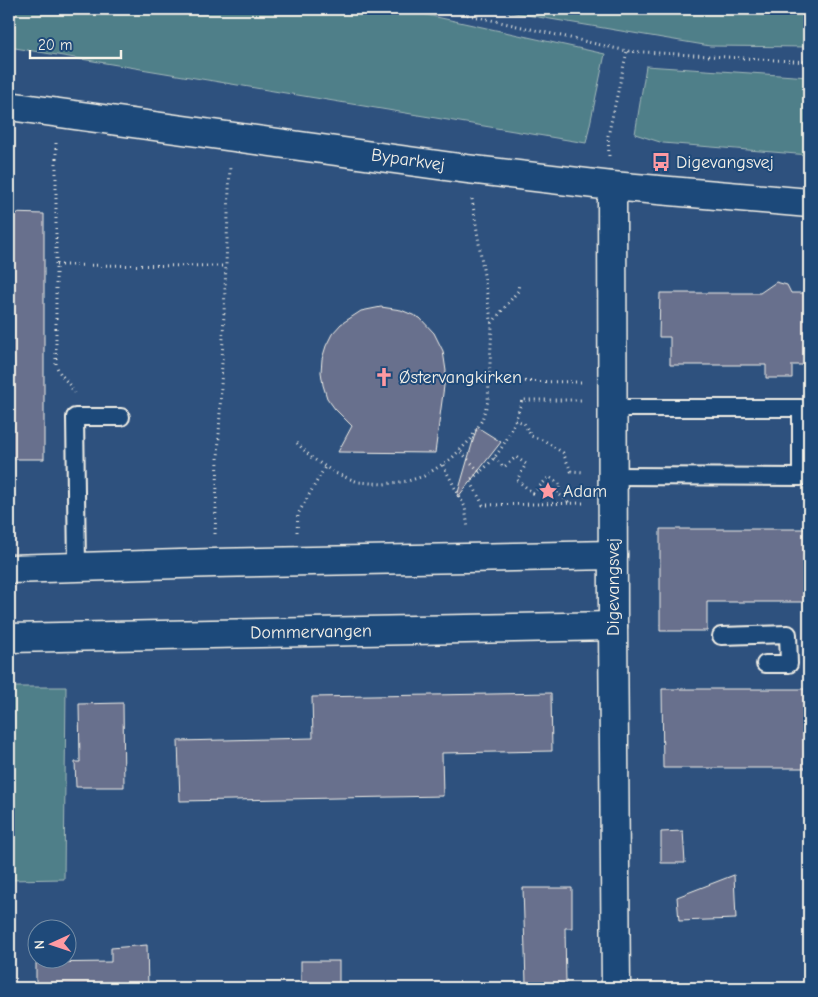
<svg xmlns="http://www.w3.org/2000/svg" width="818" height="997" font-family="'Comic Neue',sans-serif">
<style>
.green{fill:#4f7f89;stroke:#a2b8b8}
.building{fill:#686f8d;stroke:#f4f1e8}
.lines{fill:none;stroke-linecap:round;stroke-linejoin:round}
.lane-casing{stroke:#f4f1e8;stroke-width:20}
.street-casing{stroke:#f4f1e8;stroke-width:31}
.secondary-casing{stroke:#f4f1e8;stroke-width:31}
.path{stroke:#f4f1e8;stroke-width:3;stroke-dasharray:1 4;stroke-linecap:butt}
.lane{stroke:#1f4a7a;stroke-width:16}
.street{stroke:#1f4a7a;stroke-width:28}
.secondary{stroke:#1f4a7a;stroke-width:28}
.labels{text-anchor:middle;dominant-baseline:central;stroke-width:4;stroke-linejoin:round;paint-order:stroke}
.street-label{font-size:18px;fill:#f4f1e8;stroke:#1f4a7a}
.poi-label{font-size:18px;fill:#f4f1e8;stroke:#1f4a7a;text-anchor:start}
</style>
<rect width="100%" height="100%" fill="#2e517e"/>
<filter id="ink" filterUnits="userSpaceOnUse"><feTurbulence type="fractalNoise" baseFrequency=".02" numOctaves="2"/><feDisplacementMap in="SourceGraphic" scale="10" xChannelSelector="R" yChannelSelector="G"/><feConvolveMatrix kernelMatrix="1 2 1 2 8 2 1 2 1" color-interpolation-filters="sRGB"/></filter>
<g filter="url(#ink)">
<!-- green -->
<g class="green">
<polygon points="9,9 400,9 605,54 586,143 9,47"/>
<polygon points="491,9 809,9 809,47 710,46"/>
<polygon points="646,66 809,77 809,155 663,143 635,134"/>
<polygon points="9,687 66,687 64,879 9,880"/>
</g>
<!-- building -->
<g class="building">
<polygon points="9,213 44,214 44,459 9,459"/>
<polygon points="776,282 787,285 791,293 809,293 809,365 792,365 792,378 766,378 766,365 670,365 670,337 659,337 660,293 760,293"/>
<polygon points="381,307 401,310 420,318 434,333 443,351 446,371 435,453 338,452 352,426 335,409 327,398 323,385 321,372 322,359 326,346 332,334 341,324 361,311"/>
<polygon points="477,427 501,442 458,497 457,496"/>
<polygon points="660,529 809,529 809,602 707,602 707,631 660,631"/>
<polygon points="662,689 809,689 809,768 663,768"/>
<polygon points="551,693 552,751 442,753 443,796 180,801 178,741 313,738 312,697"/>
<polygon points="123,703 124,787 76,787 75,762 80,762 79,704"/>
<polygon points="683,831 685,863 661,863 661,832"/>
<polygon points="734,875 736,919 679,921 677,897"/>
<polygon points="523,888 572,888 572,928 565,928 566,983 526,983"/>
<polygon points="147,945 148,988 36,988 36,963 111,962 111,948"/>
<rect x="301" y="961" width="38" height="27"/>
</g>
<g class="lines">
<!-- lane casing -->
<g class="lane-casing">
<g id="lane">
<polyline points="613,408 801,408 801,477 613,476"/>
<polyline points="77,566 75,417 121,417"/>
<polyline points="721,636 788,634 789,664 765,664"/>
</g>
</g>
<!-- street casing -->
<g class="street-casing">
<g id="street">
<polyline points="612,186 613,626 616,988"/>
<polyline points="9,569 214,563 613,555"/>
<polyline points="9,638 613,626"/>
</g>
</g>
<!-- secondary casing -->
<g class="secondary-casing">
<polyline id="secondary" points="9,106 467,169 612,186 809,203"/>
</g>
<!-- path -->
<g class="path">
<polyline points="443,9 627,51 809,62"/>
<path d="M 56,143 L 56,364 C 59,376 70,382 74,393"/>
<polyline points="609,156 608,136 627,51"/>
<polyline points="56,265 226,266"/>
<polyline points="492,323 518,291 519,283"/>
<polyline points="490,381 584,382"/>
<polyline points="515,420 524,423 531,436 545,441 563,453 571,471 584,472"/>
<polyline points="297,443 312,458 335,473 358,482 384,484 408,481 424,476 451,459 471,439 482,420 488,401 492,326 472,199"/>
<path d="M 461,452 L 480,472 C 502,454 514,428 522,400 L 583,400"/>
<polyline points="494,458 504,467 516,457 526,464 517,480 533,493 549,477 561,485 557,493 568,501 568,504"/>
<polyline points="443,465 465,507 468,529"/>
<polyline points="480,472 470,480 483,505 584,503"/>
<polyline points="297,532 298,514 325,467"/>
<polyline points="215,534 230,166"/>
</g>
<!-- lane -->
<use href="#lane" class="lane"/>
<!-- street -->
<use href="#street" class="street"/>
<!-- secondary -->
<use href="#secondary" class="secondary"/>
</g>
</g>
<!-- icons -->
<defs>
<g id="bus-bare" transform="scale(1.5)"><path d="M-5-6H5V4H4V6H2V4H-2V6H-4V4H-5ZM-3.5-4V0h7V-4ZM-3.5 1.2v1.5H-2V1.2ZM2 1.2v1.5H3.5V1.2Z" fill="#ff9aa2" stroke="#1f4a7a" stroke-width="2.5" paint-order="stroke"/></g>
<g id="church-bare" transform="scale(1.5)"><path d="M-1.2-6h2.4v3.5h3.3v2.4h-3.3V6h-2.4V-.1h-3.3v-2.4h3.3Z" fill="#ff9aa2" stroke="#1f4a7a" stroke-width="2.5" paint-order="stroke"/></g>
<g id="sight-bare" transform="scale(1.5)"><path d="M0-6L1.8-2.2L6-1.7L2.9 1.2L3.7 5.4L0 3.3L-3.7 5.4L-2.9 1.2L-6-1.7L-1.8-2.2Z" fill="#ff9aa2" stroke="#1f4a7a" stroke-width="2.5" paint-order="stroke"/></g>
</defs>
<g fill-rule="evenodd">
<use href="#bus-bare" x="661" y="162"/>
<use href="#church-bare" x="384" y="377"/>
<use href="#sight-bare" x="548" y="491"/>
</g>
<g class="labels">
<!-- street labels -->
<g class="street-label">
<text transform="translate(408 160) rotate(8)">Byparkvej</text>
<text transform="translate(613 587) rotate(-90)">Digevangsvej</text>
<text transform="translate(311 632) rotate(-1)">Dommervangen</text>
</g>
<!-- poi labels -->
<g class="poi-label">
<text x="676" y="162">Digevangsvej</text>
<text x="399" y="377">Østervangkirken</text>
<text x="563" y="491">Adam</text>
</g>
</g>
<!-- margin -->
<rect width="818" height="997" fill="none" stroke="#1f4a7a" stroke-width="30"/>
<rect x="15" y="15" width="788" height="967" fill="none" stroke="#f4f1e8" stroke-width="2" filter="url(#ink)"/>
<!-- north arrow -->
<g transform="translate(52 944) rotate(267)"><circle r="24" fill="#1f4a7a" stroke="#748da6"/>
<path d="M0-4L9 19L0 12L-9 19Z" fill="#ff9aa2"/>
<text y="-8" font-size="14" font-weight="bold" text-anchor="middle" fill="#f4f1e8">N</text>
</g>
<!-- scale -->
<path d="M30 50v8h91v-8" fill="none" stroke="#f4f1e8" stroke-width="2.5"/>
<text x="38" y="50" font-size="15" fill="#f4f1e8" stroke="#1f4a7a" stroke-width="4" paint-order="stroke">20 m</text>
</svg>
